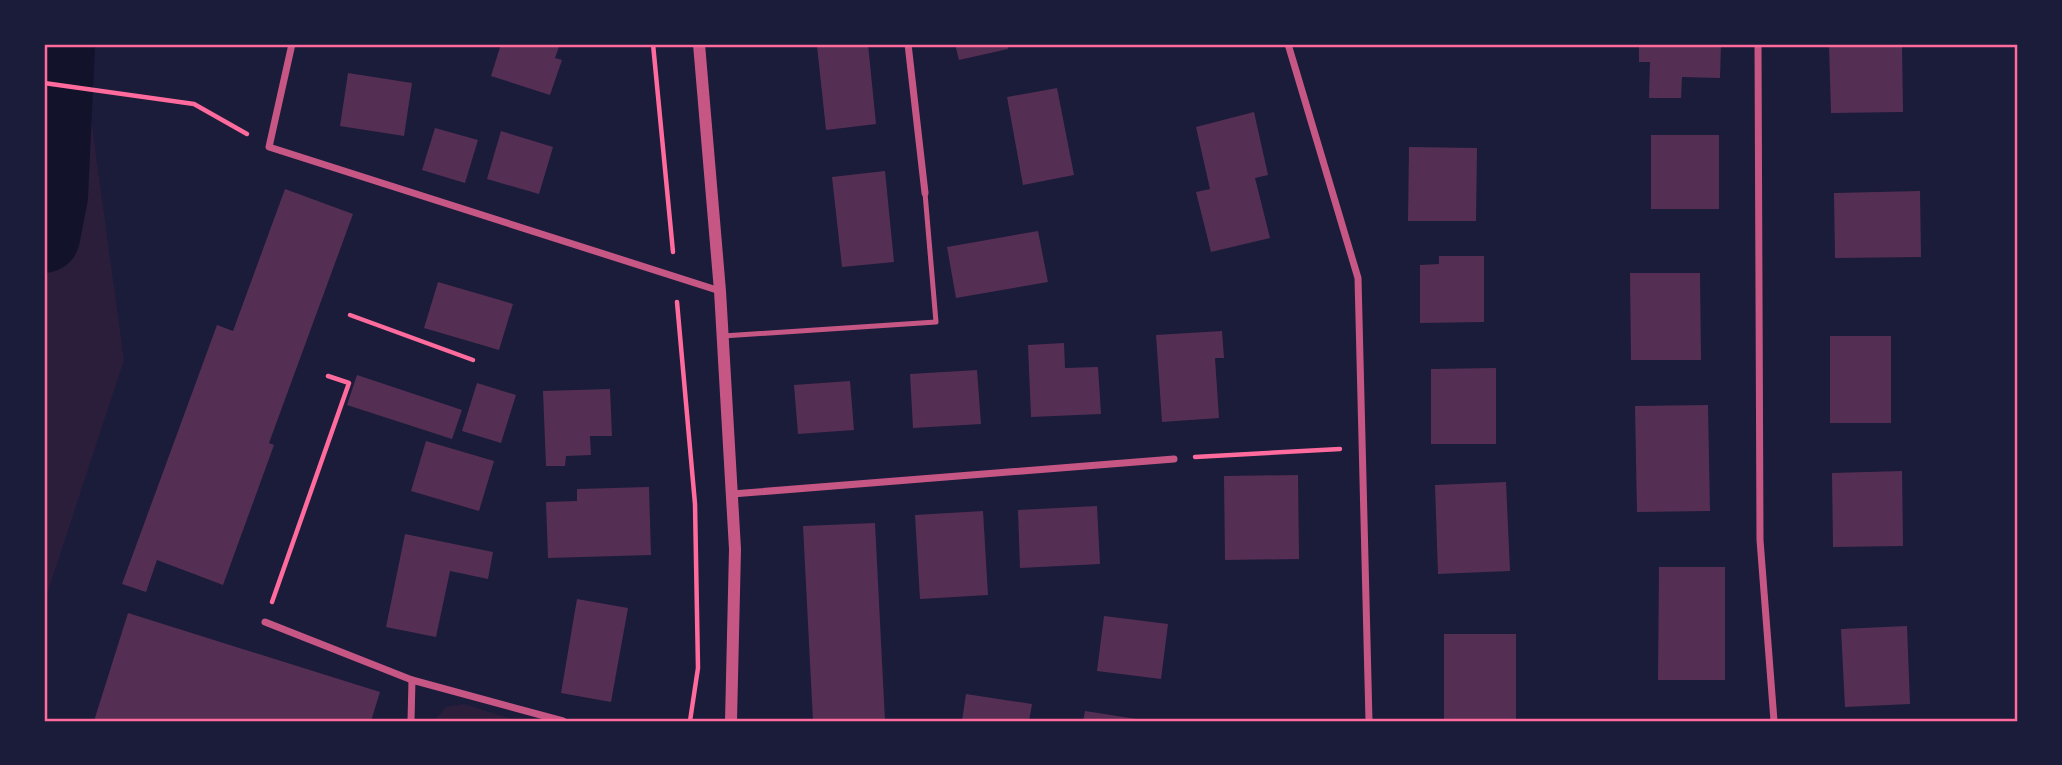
<svg xmlns="http://www.w3.org/2000/svg" width="2062" height="765" font-family="'Fira Sans Condensed',sans-serif">
<style>
.green{fill:#2a1e3b}
.lines{fill:none;stroke-linecap:round;stroke-linejoin:round}
.river{stroke:#12122b;stroke-width:72}
.building{fill:#542f53}
.path{stroke:#ff6b9d;stroke-width:4.5}
.service{stroke:#c65784;stroke-width:5}
.minor{stroke:#c65784;stroke-width:7}
.tertiary{stroke:#c65784;stroke-width:12}
.neatline{fill:none;stroke:#ff6b9d;stroke-width:2.5}
</style>
<rect width="100%" height="100%" fill="#1b1b3a"/>
<!-- green -->
<g class="green">
<polygon points="44,44 90,44 90,83 44,76"/>
<polygon points="44,90 88,97 124,360 47,594 44,612"/>
<polygon points="464,704 518,721 434,721 446,707"/>
</g>
<g class="lines">
<!-- river -->
<polyline class="river" points="44,237 52,196 59,44"/>
</g>
<!-- building -->
<g class="building">
<polygon points="501,44 560,44 555,58 562,60 550,95 491,76"/>
<polygon points="804,44 868,44 876,124 826,130 817,46 804,47"/>
<polygon points="955,44 1007,44 1008,49 959,60"/>
<polygon points="1639,44 1721,44 1720,78 1682,77 1681,98 1649,98 1650,62 1639,62"/>
<polygon points="1829,44 1902,44 1903,112 1831,113"/>
<polygon points="348,73 412,83 404,136 340,126"/>
<polygon points="1057,88 1074,175 1023,185 1007,97"/>
<polygon points="1254,112 1268,175 1255,178 1270,238 1211,252 1196,192 1210,189 1196,127"/>
<polygon points="435,128 478,140 465,183 422,170"/>
<polygon points="501,131 553,147 539,194 487,179"/>
<rect x="1651" y="135" width="68" height="74"/>
<polygon points="1409,147 1477,148 1476,221 1408,221"/>
<polygon points="885,171 894,262 842,267 832,177"/>
<polygon points="285,189 353,214 269,443 274,445 223,585 157,560 146,592 122,584 217,325 233,331"/>
<polygon points="1920,191 1921,257 1835,258 1834,193"/>
<polygon points="1038,231 1048,282 956,298 947,247"/>
<polygon points="1439,256 1484,256 1484,322 1420,323 1420,265 1439,264"/>
<polygon points="1630,273 1700,273 1701,360 1631,360"/>
<polygon points="438,282 513,304 499,350 424,328"/>
<polygon points="1222,331 1224,358 1215,358 1219,418 1162,422 1156,335"/>
<rect x="1830" y="336" width="61" height="87"/>
<polygon points="1064,343 1065,368 1098,367 1101,414 1031,417 1028,345"/>
<polygon points="1496,368 1496,444 1431,444 1431,369"/>
<polygon points="977,370 981,424 913,428 910,374"/>
<polygon points="357,375 462,410 452,439 347,405"/>
<polygon points="850,381 854,430 798,434 794,385"/>
<polygon points="477,383 516,395 501,443 462,431"/>
<polygon points="610,389 612,436 590,436 591,455 566,456 565,466 546,466 543,391"/>
<polygon points="1708,405 1710,511 1637,512 1635,406"/>
<polygon points="426,441 494,461 479,511 411,491"/>
<polygon points="1902,471 1903,546 1833,547 1832,473"/>
<polygon points="1298,475 1299,559 1225,560 1224,476"/>
<polygon points="1506,482 1510,571 1438,574 1435,485"/>
<polygon points="649,487 651,555 548,558 546,502 577,501 577,489"/>
<polygon points="1097,506 1100,564 1020,568 1018,510"/>
<polygon points="983,511 988,595 920,599 915,515"/>
<polygon points="875,523 885,721 813,721 803,526"/>
<polygon points="405,534 493,552 488,579 450,571 436,637 386,627"/>
<polygon points="1659,567 1725,567 1725,680 1658,680"/>
<polygon points="577,599 628,608 611,702 561,693"/>
<polygon points="128,613 380,692 371,721 94,721"/>
<polygon points="1104,616 1168,624 1161,679 1097,671"/>
<polygon points="1907,626 1910,704 1845,707 1841,629"/>
<rect x="1444" y="634" width="72" height="87"/>
<polygon points="966,694 1032,704 1029,721 962,721"/>
<polygon points="1085,711 1143,720 1143,721 1083,721"/>
</g>
<g class="lines">
<!-- path -->
<g class="path">
<polyline points="653,44 673,252"/>
<polyline points="44,83 194,104 247,134"/>
<polyline points="677,302 695,504 698,668 690,721"/>
<polyline points="350,315 473,360"/>
<polyline points="1195,457 1340,449"/>
<polyline points="272,602 349,383 328,376"/>
</g>
<!-- service -->
<polyline class="service" points="723,336 936,322 925,193"/>
<!-- minor -->
<g class="minor">
<polyline points="292,44 269,147 720,291"/>
<polyline points="908,44 925,193"/>
<polyline points="1288,44 1358,278 1369,721"/>
<polyline points="1758,44 1760,540 1774,721"/>
<polyline points="732,494 1174,459"/>
<polyline points="265,622 412,680"/>
<polyline points="411,721 412,680 563,721"/>
</g>
<!-- tertiary -->
<polyline class="tertiary" points="699,44 720,291 735,549 731,721"/>
</g>
<!-- border -->
<rect width="2062" height="765" fill="none" stroke="#1b1b3a" stroke-width="91"/>
<rect x="46" y="46" width="1970" height="674" class="neatline"/>
</svg>
